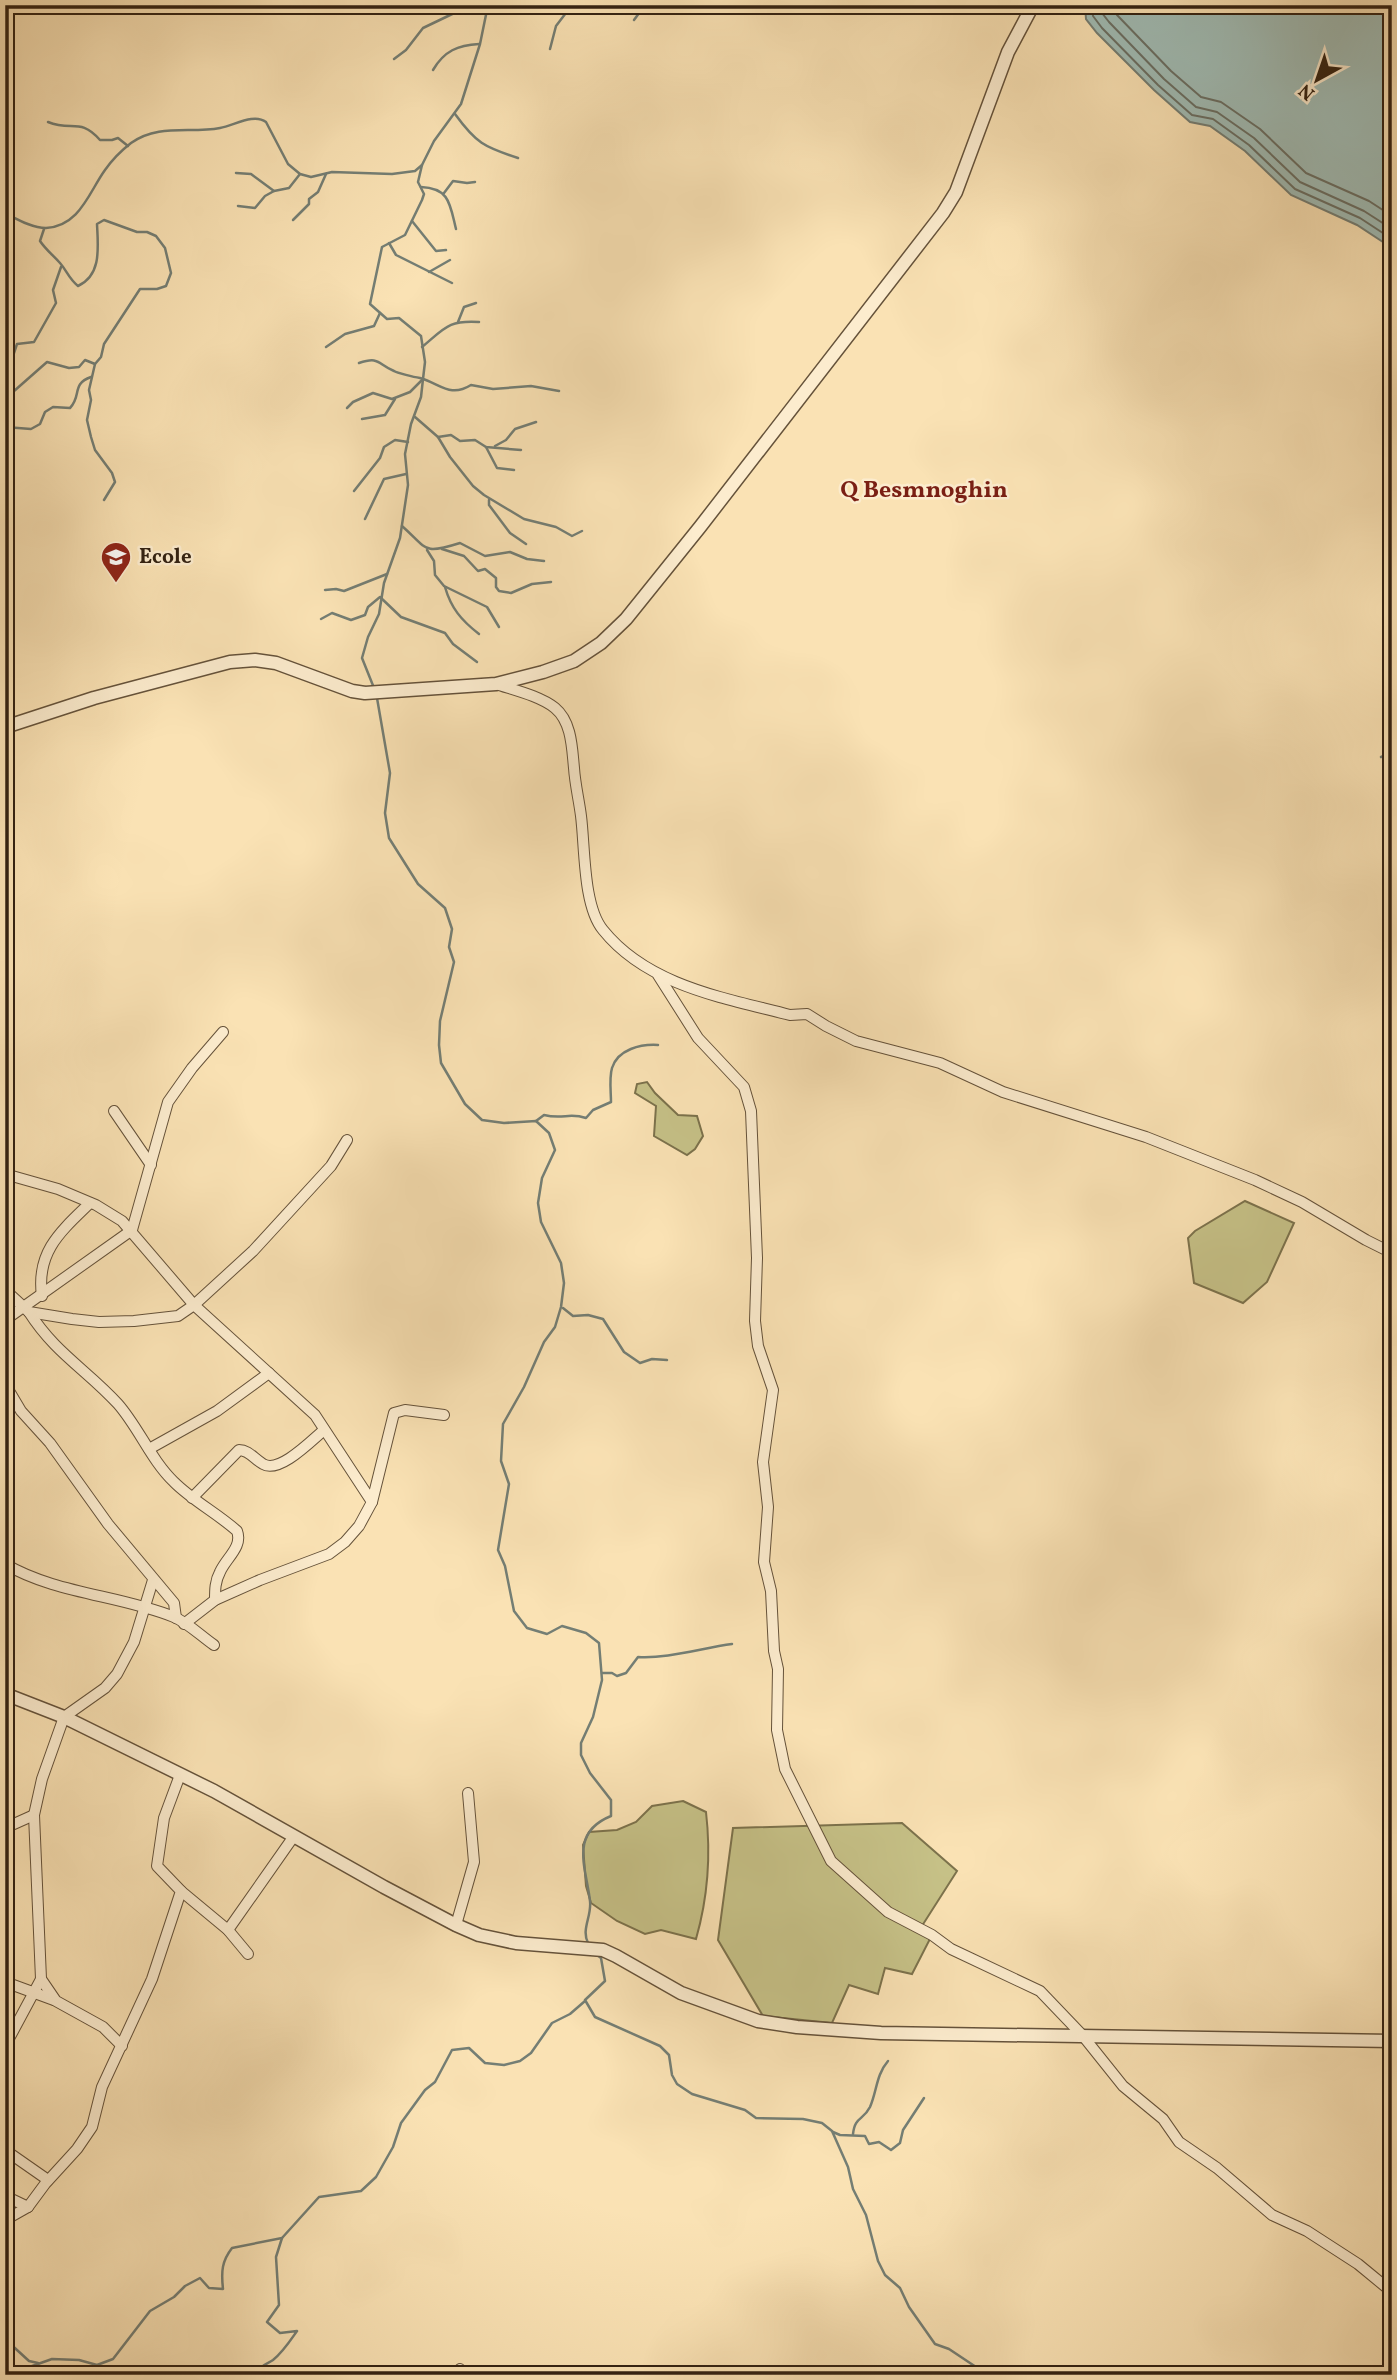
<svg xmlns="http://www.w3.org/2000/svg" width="1397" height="2380" font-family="Vollkorn,serif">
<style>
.green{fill:#c6c187;stroke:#7c724c;stroke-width:2}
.water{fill:#a0bcb5;stroke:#747e74;stroke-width:2}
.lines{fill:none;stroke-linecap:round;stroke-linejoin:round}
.shore{stroke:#6a6f64;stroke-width:2}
.stream{stroke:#747e74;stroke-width:2.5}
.minor-casing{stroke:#65523a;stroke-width:12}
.tertiary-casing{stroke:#65523a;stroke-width:15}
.minor{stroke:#fcecce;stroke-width:10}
.tertiary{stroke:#fcecce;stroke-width:12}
.labels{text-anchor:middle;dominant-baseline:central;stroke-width:5;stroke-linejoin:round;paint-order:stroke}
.poi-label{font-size:21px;font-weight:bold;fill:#332212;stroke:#fcecce;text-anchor:start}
.quarter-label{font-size:24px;font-weight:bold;fill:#7a1f14;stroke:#fcecce}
</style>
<rect width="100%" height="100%" fill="#fae2b4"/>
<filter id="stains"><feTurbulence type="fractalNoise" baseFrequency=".00286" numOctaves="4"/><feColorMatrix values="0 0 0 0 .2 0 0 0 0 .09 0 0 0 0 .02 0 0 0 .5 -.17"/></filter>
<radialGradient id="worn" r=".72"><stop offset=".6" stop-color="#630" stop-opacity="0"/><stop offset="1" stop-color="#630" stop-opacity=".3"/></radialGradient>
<!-- green -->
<g class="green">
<polygon points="647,1082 655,1093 678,1115 697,1116 703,1136 695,1149 687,1155 654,1136 656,1106 635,1093 637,1084"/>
<polygon points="1245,1201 1294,1223 1267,1282 1243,1303 1194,1283 1188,1238 1195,1231"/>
<path d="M 683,1801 L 706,1812 C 711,1855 708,1897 696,1939 L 661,1930 L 645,1934 L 617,1921 L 591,1903 L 586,1886 L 583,1845 L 589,1832 L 617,1830 L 636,1822 L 652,1806 Z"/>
<polygon points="902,1823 957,1871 920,1929 932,1935 912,1974 885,1968 878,1994 849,1985 832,2023 763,2016 718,1940 733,1828"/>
</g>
<!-- water -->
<polygon class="water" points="1085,5 1392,5 1392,248 1357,225 1291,195 1245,151 1210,126 1190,122 1154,90 1097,33 1086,19"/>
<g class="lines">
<!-- shore -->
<g class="shore">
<polyline points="1092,5 1093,16 1102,28 1158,85 1192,115 1213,119 1249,145 1295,189 1360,218 1392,239"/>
<polyline points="1101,5 1102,13 1109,22 1164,79 1196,107 1217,112 1254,138 1300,182 1364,211 1392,229"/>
<polyline points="1111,5 1117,15 1171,71 1201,97 1221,102 1260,129 1306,173 1369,201 1392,216"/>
</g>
<!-- stream -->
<g class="stream">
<polyline points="634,20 645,5"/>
<polyline points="550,49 556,26 572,5"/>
<polyline points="394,59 406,50 423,28 471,5"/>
<path d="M 433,70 C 444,51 458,45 479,44"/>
<path d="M 455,114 C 476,143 484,147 518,158"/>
<path d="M 48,122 C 72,132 80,117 100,140 L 112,140 L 118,138 L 128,146"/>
<polyline points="236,173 251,174 274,191 289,188 300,174"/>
<path d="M 421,187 C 450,188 450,205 456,229"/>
<polyline points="444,193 453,181 467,183 475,182"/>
<polyline points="238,206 255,208 265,196 274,191"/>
<path d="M 5,213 C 17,219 32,228 46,228 C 80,226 89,192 105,170 C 112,160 122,150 131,143 C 159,123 190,134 220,128 C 235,125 254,113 266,122 L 288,164 L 300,174 L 311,177 L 332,172 L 392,174 L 415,171 L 422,165 L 434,141 L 461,104 L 480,44 L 488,5"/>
<polyline points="293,220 309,204 309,199 318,192 326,174"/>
<polyline points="412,221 436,251 446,250"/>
<path d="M 44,229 L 40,241 C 46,250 53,255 60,263 C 67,271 69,279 78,286 C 102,275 98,247 97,224 L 104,220 L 137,232 L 147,232 L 156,236 L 165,248 L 171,273 L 166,286 L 157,289 L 140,289 L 104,344 L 101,357 L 95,364 L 89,390 L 91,400 L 87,420 L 91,437 L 95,450 L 112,473 L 115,482 L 104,500"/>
<polyline points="389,243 396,255 452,283"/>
<polyline points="429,272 450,260"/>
<polyline points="458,322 464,307 476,303"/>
<polyline points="326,347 345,334 374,326 380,313"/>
<path d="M 422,347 C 445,328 448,320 479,322"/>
<polyline points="5,358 12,359 17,344 34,342 56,303 53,290 61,267"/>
<path d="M 359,363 C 380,356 377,364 394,371 C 397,373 414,377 420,378 C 441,384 450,398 471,385 L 493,389 L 531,386 L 559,391"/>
<polyline points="5,399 47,362 69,368 79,367 85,360 95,364"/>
<polyline points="347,408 353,402 373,393 392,399 410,392 423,379"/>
<polyline points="415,417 438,437 450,457 473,486 484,495 524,519 556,527 572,536 582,531"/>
<polyline points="362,419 385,415 395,399"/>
<path d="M 5,427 L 31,429 L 40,424 L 45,412 L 53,407 L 70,408 C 82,396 71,384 91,377"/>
<polyline points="438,437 451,435 460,441 475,440 486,447 521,450"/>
<polyline points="495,446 506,440 515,429 536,422"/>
<polyline points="486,447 497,468 514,470"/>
<polyline points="354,491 380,458 384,447 395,440 408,442"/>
<polyline points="489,500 489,505 510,533 526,544"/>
<polyline points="365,519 384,479 406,474"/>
<path d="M 402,526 C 428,549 422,555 460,543 L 485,556 L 510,552 L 527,559 L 544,561"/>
<polyline points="442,549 464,556 478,571 485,569 496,578 496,587 499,591 511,593 532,584 551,582"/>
<polyline points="427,550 434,561 435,575 444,586 487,607 499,627"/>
<path d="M 445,587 C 451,608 461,620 479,634"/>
<polyline points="325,590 336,589 344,591 387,574"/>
<polyline points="321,619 332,613 351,620 365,615 368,607 380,597 401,617 445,633 453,644 477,662"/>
<polyline points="374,688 362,658 368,637 379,614 384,583 400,538 408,485 405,454 411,424 421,397 423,379 425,362 421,336 399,318 387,319 370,304 382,247 405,235 422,200 424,194 418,182 422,165"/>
<path d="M 377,698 L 390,773 L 385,813 L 389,838 L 418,884 L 445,908 L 452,929 L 449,947 L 454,962 L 440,1021 L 439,1045 L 441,1063 L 465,1104 L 482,1120 L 504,1123 L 536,1121 L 549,1133 L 555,1150 L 542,1178 L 538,1203 L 541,1222 L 561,1263 L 564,1283 L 561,1307 L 555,1327 L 544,1342 L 524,1387 L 503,1424 L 501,1461 L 509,1484 L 498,1550 L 505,1566 L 514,1611 L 527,1628 L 547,1634 L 562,1626 L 586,1633 L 599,1643 L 602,1680 L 593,1717 L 581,1743 L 581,1755 L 590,1773 L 611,1800 L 611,1816 C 569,1833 586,1867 590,1901 C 592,1916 581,1929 588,1943"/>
<polyline points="1381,757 1392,753"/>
<path d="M 536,1121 L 544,1115 C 564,1120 568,1112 586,1118 L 593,1110 L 611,1102 C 611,1092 609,1078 612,1068 C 618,1049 641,1044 658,1045"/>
<polyline points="563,1308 573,1316 588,1315 603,1319 624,1352 640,1363 652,1359 667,1360"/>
<path d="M 602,1673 L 612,1673 L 617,1676 L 626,1673 L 638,1657 C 666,1659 702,1648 732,1644"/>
<polyline points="596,1954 601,1958 605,1981 585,2000 595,2017 660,2046 669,2055 672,2075 677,2084 692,2094 745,2110 756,2118 803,2119 822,2123 832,2131 848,2167 853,2189 866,2215 878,2261 885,2275 900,2288 909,2307 935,2344 949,2349 988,2375"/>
<polyline points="833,2132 840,2135 865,2136 869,2144 879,2142 891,2150 900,2143 903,2130 924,2098"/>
<path d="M 853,2134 C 855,2116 863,2121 870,2107 C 877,2091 876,2075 888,2061"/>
<polyline points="5,2339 29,2361 38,2363"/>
<path d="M 15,2375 L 21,2370 L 52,2359 L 79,2360 L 97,2365 L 113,2359 L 150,2311 L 174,2297 L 185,2286 L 200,2278 L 209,2288 L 223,2289 C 221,2271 222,2261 232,2248 L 282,2238 L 319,2197 L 361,2191 L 376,2177 L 393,2147 L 401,2123 L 425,2090 L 435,2082 L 452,2050 L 469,2048 L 485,2063 L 504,2065 L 520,2061 L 531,2053 L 552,2023 L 570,2014 L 585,2001"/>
<path d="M 256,2375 C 260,2365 266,2365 273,2360 C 283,2352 290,2341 297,2331 L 280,2333 L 267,2322 L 279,2305 L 276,2257 L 282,2238"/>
</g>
<!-- minor casing -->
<g class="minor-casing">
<g id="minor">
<path d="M 496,684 C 514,690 540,696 555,708 C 572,722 572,749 574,768 C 575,784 579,800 581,816 C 585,847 583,906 603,930 C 648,986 725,998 790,1015 L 807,1014 L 826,1026 L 856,1041 L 940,1063 L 1003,1092 L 1146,1137 L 1255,1180 L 1302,1202 L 1366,1240 L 1392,1253"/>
<polyline points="658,975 698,1038 744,1087 751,1111 757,1258 755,1321 758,1346 773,1390 763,1462 768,1507 764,1562 771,1591 774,1651 778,1669 777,1730 785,1769 831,1861 888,1912 932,1935 951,1949 1040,1991 1083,2036 1123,2086 1163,2119 1179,2142 1217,2168 1272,2215 1307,2231 1358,2264 1392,2292"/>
<polyline points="114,1111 151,1165"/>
<polyline points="5,1174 58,1189 96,1205 122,1221 194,1305 315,1415 372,1502"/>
<polyline points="5,1290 29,1312 72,1319 99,1322 134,1321 178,1316 194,1305 253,1251 331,1166 347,1140"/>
<path d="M 42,1296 C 36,1252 60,1232 90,1203"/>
<path d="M 29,1312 C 55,1353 87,1370 118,1404 C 139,1428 151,1460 174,1482 C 193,1501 217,1513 237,1531 C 243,1547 226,1558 220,1572 C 215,1581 215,1590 215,1600"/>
<polyline points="5,1320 132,1230 168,1102 192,1068 223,1032"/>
<polyline points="5,1384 21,1411 50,1443 108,1524 174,1603 176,1618"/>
<polyline points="149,1449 217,1411 269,1373"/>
<path d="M 192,1498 L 239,1450 C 249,1450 254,1459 263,1464 C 279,1474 311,1441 324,1430"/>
<path d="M 5,1564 C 56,1594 120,1595 174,1617 C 188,1623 201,1636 214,1645"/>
<polyline points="184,1624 215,1600 260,1580 329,1554 345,1542 359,1526 372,1502 394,1413 405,1410 444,1415"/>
<polyline points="5,1828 34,1815"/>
<polyline points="181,1891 228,1930 248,1954"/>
<polyline points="456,1925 474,1862 468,1793"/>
<polyline points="228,1930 294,1836"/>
<polyline points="5,1982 54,2000"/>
<polyline points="5,2046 41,1979"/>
<polyline points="122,2046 103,2027 56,2001 41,1979 34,1815 42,1779 64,1717 105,1688 117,1674 134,1642 153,1580"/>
<polyline points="5,2150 48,2180"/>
<polyline points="5,2196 28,2207"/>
<polyline points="5,2220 28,2207 45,2184 77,2149 92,2127 102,2087 152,1979 181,1891 157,1866 164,1818 180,1775"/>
<polyline points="457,2375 460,2369"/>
</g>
</g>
<!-- tertiary casing -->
<g class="tertiary-casing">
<g id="tertiary">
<polyline points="5,727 94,698 230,662 255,660 276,663 352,691 365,693 496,684 543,672 574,661 601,643 626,619 700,527 943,213 956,192 1008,52 1033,5"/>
<polyline points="5,1694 64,1717 214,1791 384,1887 456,1925 479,1935 516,1943 603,1950 616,1956 681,1993 758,2021 797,2027 881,2033 1392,2041"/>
</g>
</g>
<!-- minor -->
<use href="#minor" class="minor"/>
<!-- tertiary -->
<use href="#tertiary" class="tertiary"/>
</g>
<!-- icons -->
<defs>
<g id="school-pin" transform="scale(1.575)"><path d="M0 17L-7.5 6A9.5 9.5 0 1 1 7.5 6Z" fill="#8f2418" stroke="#fcecce"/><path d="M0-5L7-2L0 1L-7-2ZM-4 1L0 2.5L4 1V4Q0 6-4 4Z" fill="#fff"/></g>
</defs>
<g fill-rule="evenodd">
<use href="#school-pin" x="116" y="557"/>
</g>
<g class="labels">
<!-- poi labels -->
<g class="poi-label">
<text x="139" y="557">Ecole</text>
</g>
<!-- quarter labels -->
<g class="quarter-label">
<text x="924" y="491">Q Besmnoghin</text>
</g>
</g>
<!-- margin -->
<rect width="1397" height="2380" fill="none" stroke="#fae2b4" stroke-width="28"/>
<rect x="7" y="7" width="1383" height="2366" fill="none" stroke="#332212" stroke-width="3.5"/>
<rect x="14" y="14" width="1369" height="2352" fill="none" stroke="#332212" stroke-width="2"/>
<!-- north arrow -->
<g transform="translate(1317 80) rotate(220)" stroke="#fcecce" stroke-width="5" paint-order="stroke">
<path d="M0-5L12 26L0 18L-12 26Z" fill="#332212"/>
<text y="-10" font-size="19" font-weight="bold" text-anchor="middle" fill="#332212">N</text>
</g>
<rect width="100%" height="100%" filter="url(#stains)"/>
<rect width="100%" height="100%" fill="url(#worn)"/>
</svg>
